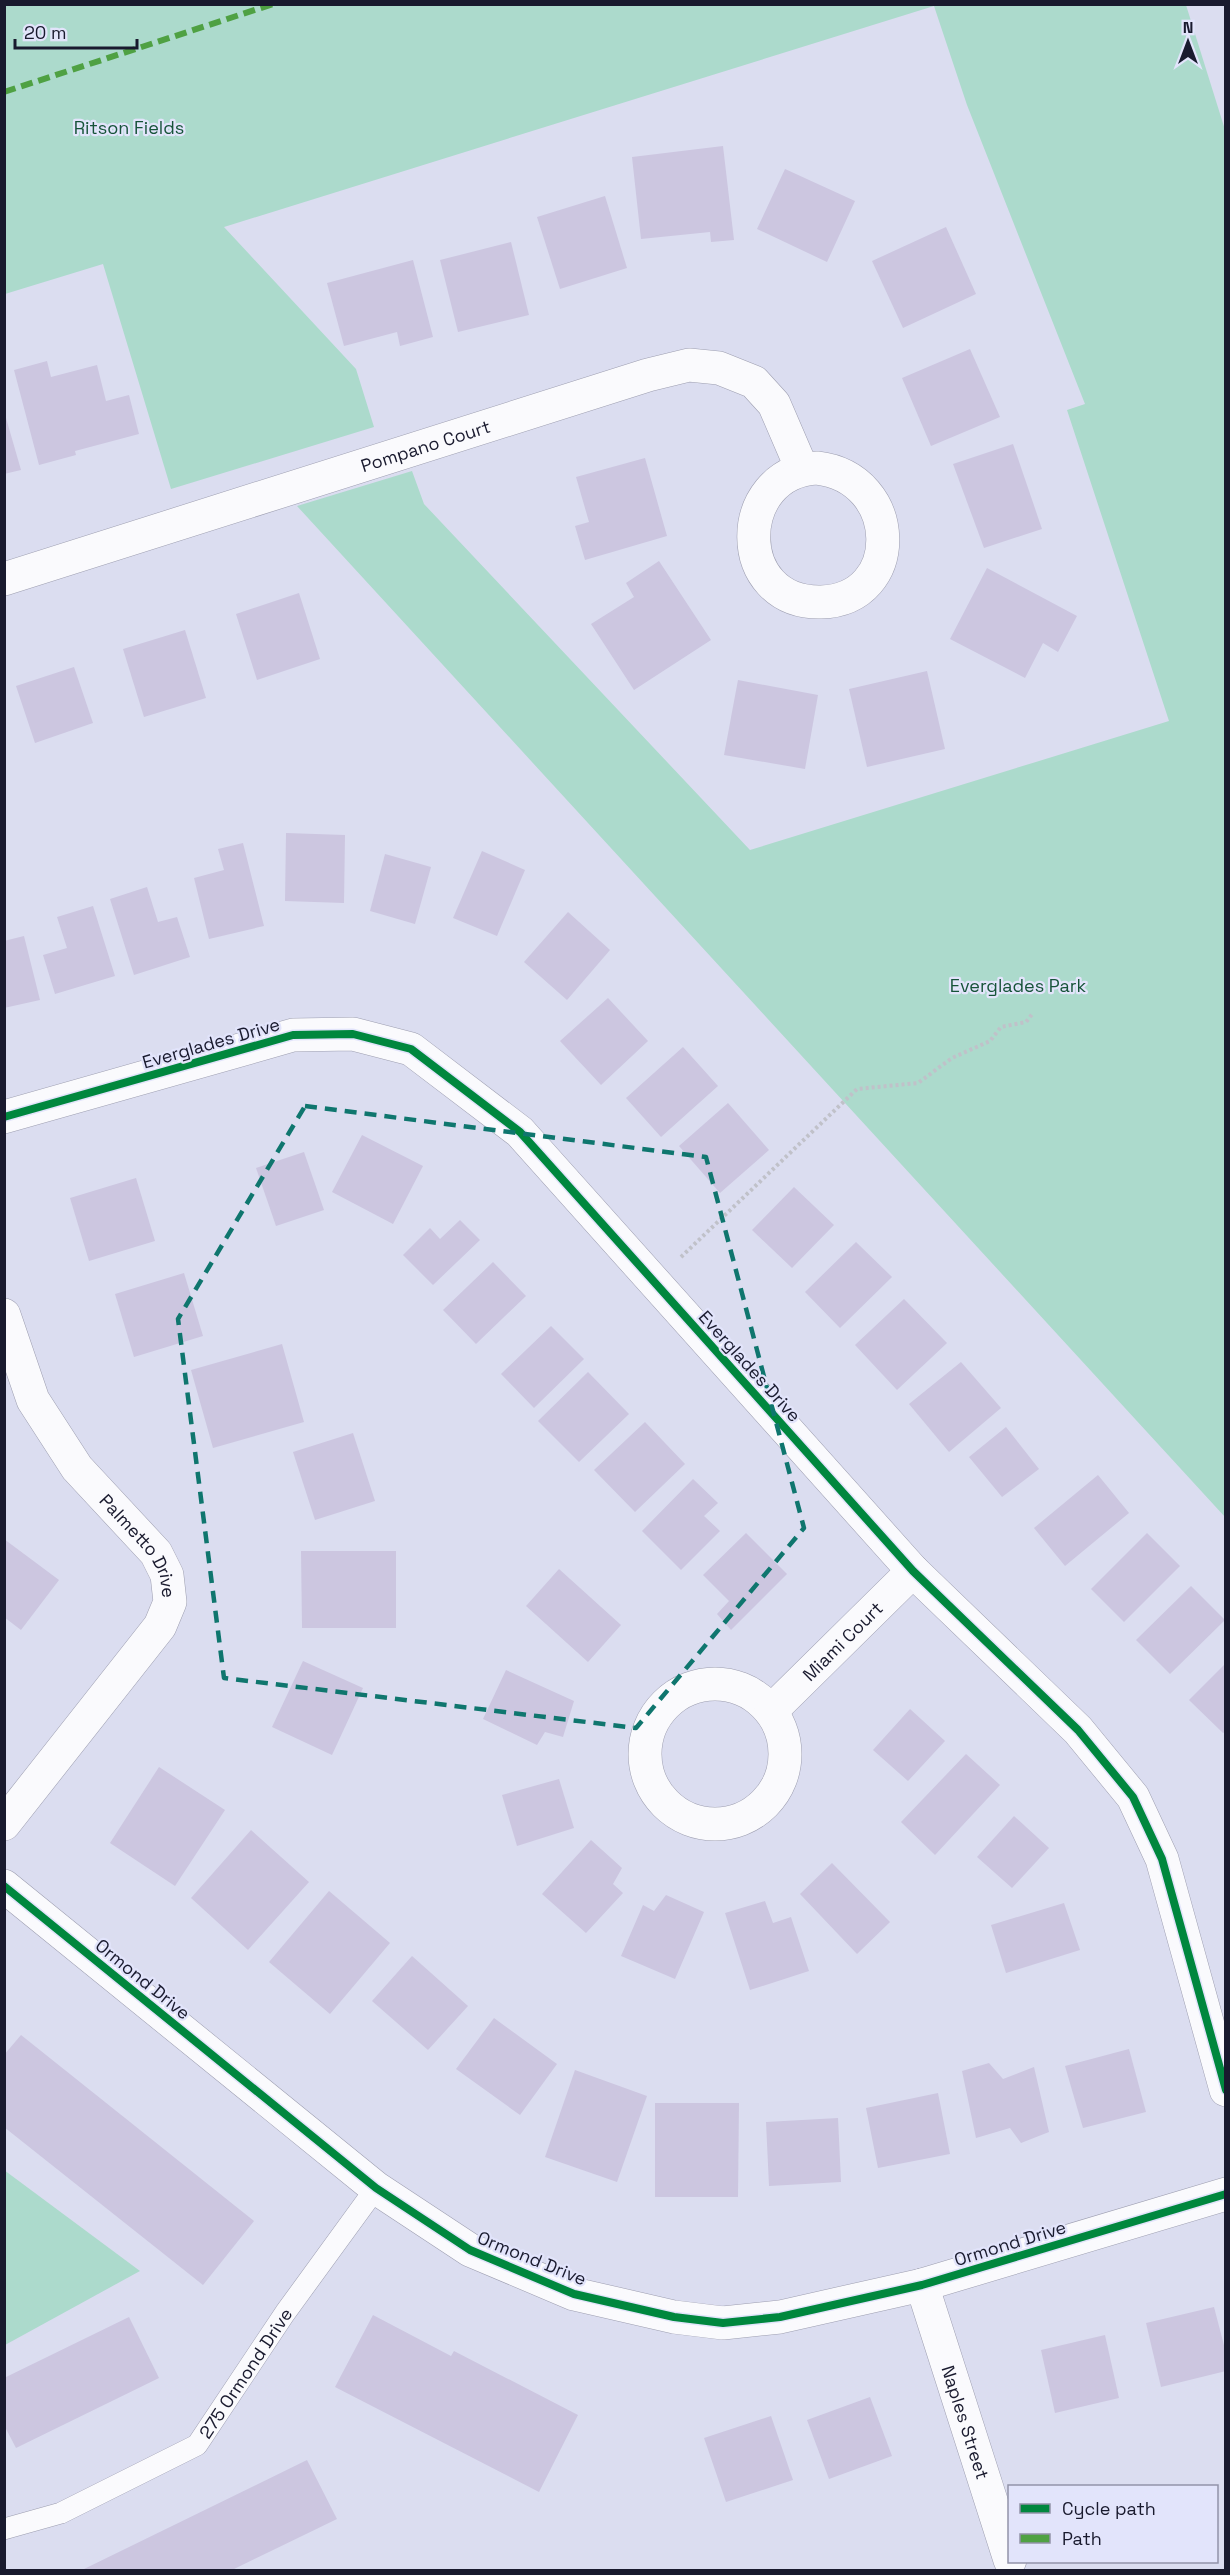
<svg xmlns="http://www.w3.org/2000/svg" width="1230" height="2575" font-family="'Space Grotesk',sans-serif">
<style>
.green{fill:#acdacc}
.building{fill:#ccc6e0}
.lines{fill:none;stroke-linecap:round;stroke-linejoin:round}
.lane-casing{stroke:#9d9eb0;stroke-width:22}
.street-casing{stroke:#9d9eb0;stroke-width:34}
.path{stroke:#c0c1c9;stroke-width:4;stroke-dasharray:3 3;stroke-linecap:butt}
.lane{stroke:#fafafd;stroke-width:21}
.street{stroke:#fafafd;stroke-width:33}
.quiet{stroke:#4fa143;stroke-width:6;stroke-dasharray:12 6;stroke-linecap:butt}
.cycleway-casing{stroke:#e2e4fb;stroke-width:11}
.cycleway{stroke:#00873e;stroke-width:8}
.marked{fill:none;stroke:#0f766e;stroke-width:4.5;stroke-dasharray:12 8;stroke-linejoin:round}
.labels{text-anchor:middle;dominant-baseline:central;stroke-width:4.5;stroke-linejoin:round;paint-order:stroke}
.park-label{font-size:18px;fill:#165339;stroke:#e2e4fb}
.street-label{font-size:18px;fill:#191a2e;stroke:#e2e4fb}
</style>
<rect width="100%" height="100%" fill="#dbddf0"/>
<!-- green -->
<g class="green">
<polygon points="4,5 1186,5 1226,133 1225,1517 297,506 412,471 424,504 750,850 1169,721 1067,410 1085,404 967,105 934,6 224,227 356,369 374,427 171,489 103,264 5,294"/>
<polygon points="4,2170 140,2271 5,2345 4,2345"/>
</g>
<!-- building -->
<g class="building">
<polygon points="723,146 734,240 711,242 710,232 641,239 632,157"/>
<polygon points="785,169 855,201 827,262 757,229"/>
<polygon points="605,196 627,268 560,289 537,217"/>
<polygon points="946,227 976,294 903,328 872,261"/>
<polygon points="511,242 529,315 458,332 440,260"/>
<polygon points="413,260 433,337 400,346 397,332 344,346 327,283"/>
<polygon points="970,349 1000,417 931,446 902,378"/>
<polygon points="47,361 51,377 97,365 106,401 129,395 139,434 75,451 76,455 39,465 14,370"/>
<polygon points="4,411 21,470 4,474"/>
<polygon points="1013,444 1042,529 984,548 953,464"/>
<polygon points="645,458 667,536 585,560 575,526 589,522 576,477"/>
<polygon points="659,561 711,640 634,690 591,624 634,597 626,583"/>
<polygon points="987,568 1077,616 1058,652 1043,643 1025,678 950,639"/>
<polygon points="299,593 320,659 257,680 236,614"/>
<polygon points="185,630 206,698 144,717 123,649"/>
<polygon points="74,667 93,723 35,743 16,686"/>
<polygon points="927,671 945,749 867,767 849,689"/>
<polygon points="738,680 818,695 805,769 724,755"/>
<polygon points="286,833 345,835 344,903 285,901"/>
<polygon points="243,843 264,926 209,939 194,878 224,870 218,849"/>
<polygon points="482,851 525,870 497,936 453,918"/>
<polygon points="385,854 431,867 415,924 370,911"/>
<polygon points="147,887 158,922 177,917 190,957 134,975 110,899"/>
<polygon points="93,906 115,976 55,994 43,955 67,948 57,917"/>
<polygon points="568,912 610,950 567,1000 524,962"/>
<polygon points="24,936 40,1000 4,1008 4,941"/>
<polygon points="608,998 648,1041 601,1085 560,1041"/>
<polygon points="683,1047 718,1086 661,1137 626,1098"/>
<polygon points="728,1103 769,1150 720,1193 679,1146"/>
<polygon points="362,1135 423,1166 393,1224 332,1192"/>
<polygon points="304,1152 324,1210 276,1226 256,1168"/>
<polygon points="136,1178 155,1241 89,1261 70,1198"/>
<polygon points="794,1187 834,1225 792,1268 752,1230"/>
<polygon points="460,1220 480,1240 433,1285 403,1255 430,1228 440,1239"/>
<polygon points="856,1242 892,1277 840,1328 805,1292"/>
<polygon points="493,1262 526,1296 476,1344 443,1310"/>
<polygon points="184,1273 203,1336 134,1357 115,1294"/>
<polygon points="904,1299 947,1343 897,1390 855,1345"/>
<polygon points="551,1326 584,1359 534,1408 501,1374"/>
<polygon points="282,1344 304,1422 213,1448 191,1370"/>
<polygon points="961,1362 1001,1408 949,1452 909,1404"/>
<polygon points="588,1372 629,1414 579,1462 538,1421"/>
<polygon points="645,1422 685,1464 635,1512 594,1470"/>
<polygon points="1006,1427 1039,1469 1002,1497 969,1457"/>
<polygon points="353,1433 375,1501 315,1520 293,1452"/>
<polygon points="1098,1475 1129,1513 1065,1566 1034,1528"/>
<polygon points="693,1479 718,1503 704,1516 720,1531 681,1570 642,1531"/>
<polygon points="746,1533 787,1574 731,1630 717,1614 729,1601 703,1575"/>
<polygon points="1147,1533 1180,1566 1124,1622 1091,1589"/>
<polygon points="4,1539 59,1580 21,1630 4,1617"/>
<polygon points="301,1551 396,1551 396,1628 302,1628"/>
<polygon points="559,1569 621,1625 588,1662 526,1606"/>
<polygon points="1191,1586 1225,1620 1170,1674 1136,1640"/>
<polygon points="303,1661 363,1688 332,1755 272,1727"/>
<polygon points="1226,1663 1226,1731 1223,1733 1189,1700"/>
<polygon points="506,1670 574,1701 563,1737 545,1732 537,1745 483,1719"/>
<polygon points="910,1709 945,1741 908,1781 873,1750"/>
<polygon points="966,1754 1000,1785 935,1855 901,1822"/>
<polygon points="159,1767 225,1810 175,1886 110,1843"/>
<polygon points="559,1779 574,1828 517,1846 502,1795"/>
<polygon points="1014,1816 1049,1848 1012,1888 977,1857"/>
<polygon points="251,1830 309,1882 248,1950 191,1898"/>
<polygon points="591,1840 622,1868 613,1884 623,1893 586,1933 542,1894"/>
<polygon points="832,1863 890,1922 857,1954 800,1894"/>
<polygon points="329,1891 390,1943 330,2014 269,1962"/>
<polygon points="666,1895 704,1912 675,1979 621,1956 643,1905 654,1911"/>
<polygon points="765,1901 773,1923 791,1917 809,1971 750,1990 725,1913"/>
<polygon points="1064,1903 1080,1950 1006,1973 991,1925"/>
<polygon points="412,1956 468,2006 428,2050 372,2001"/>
<polygon points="494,2018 557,2064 520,2115 456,2069"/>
<polygon points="21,2035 254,2221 203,2285 4,2127 4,2055"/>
<polygon points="1129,2049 1146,2112 1083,2128 1065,2066"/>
<polygon points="989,2063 1003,2079 1034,2067 1049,2132 1021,2143 1010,2128 976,2138 962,2071"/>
<polygon points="575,2070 647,2096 617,2182 545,2157"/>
<polygon points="938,2093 950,2154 878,2168 866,2108"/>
<polygon points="655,2103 739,2103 738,2197 655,2197"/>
<polygon points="838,2118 841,2182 769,2186 766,2122"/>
<polygon points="1214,2307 1226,2353 1226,2371 1161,2387 1146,2323"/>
<polygon points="373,2315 451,2356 454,2351 578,2415 539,2492 335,2387"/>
<polygon points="129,2317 159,2378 16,2448 4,2425 4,2378"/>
<polygon points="1105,2335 1119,2398 1055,2413 1041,2350"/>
<polygon points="870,2397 892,2456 829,2479 807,2420"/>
<polygon points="771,2416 793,2480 726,2502 704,2438"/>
<polygon points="307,2460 337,2519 232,2570 82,2570"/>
</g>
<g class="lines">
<!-- lane casing -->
<g class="lane-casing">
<g id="lane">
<path id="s1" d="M 4,2529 L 61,2513 L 197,2445 L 285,2313 L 376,2188"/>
</g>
</g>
<!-- street casing -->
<g class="street-casing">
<g id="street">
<path d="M 817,468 C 903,478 905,600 821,602 C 731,604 733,472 817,468 Z"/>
<path id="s2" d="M 4,579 L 648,375 L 689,365 L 719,368 L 754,382 L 774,404 L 802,469"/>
<polyline points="4,1117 293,1035 353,1034 411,1049 520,1132 913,1571 1078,1730 1133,1797 1162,1859 1226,2090"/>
<path id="s3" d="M 4,1315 L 33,1400 L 77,1468 L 156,1553 L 167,1575 L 170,1602 L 160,1626 L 4,1824"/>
<circle cx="715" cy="1754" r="70"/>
<path id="s4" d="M 771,1711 L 913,1571"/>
<polyline points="4,1886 376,2188 470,2250 574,2294 674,2317 723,2323 780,2317 922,2285 1226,2194"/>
<path id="s5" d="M 922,2285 L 1010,2560"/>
</g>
</g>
<!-- path -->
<polyline class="path" points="681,1257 857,1089 918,1083 952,1058 990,1041 1001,1027 1026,1022 1033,1013"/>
<!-- lane -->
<use href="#lane" class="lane"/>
<!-- street -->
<use href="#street" class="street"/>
<!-- quiet -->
<polyline class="quiet" points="4,92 273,4"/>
<!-- cycleway casing -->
<g class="cycleway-casing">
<g id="cycleway">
<polyline points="4,1117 293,1035 353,1034 411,1049 520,1132 913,1571 1078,1730 1133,1797 1162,1859 1226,2090"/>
<polyline points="4,1886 376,2188 470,2250 574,2294 674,2317 723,2323 780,2317 922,2285 1226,2194"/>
</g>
</g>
<!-- cycleway -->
<use href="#cycleway" class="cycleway"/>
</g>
<!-- marked area -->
<path class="marked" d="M 305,1106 L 706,1157 L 804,1528 L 636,1728 L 224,1678 L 178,1319 Z"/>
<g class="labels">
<!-- park labels -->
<g class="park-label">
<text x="129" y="127">Ritson Fields</text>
<text x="1018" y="985">Everglades Park</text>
</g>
<!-- street labels -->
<g class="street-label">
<text stroke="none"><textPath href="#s2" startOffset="442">Pompano Court</textPath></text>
<text transform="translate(211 1043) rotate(-16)">Everglades Drive</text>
<text transform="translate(750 1366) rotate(48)">Everglades Drive</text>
<text stroke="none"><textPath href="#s3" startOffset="272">Palmetto Drive</textPath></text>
<text stroke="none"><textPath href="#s4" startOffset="100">Miami Court</textPath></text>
<text transform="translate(143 1979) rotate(39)">Ormond Drive</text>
<text transform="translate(1010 2243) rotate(-17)">Ormond Drive</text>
<text transform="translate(532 2258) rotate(22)">Ormond Drive</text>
<text stroke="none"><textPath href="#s1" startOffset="298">275 Ormond Drive</textPath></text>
<text stroke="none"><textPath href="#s5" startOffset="144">Naples Street</textPath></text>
</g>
</g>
<!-- border -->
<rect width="1230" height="2575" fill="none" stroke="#191a2e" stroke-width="12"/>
<!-- legend -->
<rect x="1008" y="2485" width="210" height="78" fill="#e2e4fb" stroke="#9293a9" stroke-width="1.5"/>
<rect x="1020" y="2504" width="30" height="9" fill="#00873e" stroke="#9293a9" stroke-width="1.5"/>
<text x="1062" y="2515" font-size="18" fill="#191a2e">Cycle path</text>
<rect x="1020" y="2534" width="30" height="9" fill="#4fa143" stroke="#9293a9" stroke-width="1.5"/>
<text x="1062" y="2545" font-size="18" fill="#191a2e">Path</text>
<!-- north arrow -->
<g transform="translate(1188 42)" stroke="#e2e4fb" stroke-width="4.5" paint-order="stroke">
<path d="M0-4.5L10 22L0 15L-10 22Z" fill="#191a2e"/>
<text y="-9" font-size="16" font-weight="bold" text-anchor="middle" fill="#191a2e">N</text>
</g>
<!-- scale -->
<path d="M15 39v9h122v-9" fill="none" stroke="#191a2e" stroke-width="3"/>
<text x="24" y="39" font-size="18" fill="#191a2e" stroke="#e2e4fb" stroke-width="4.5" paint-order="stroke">20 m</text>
</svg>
